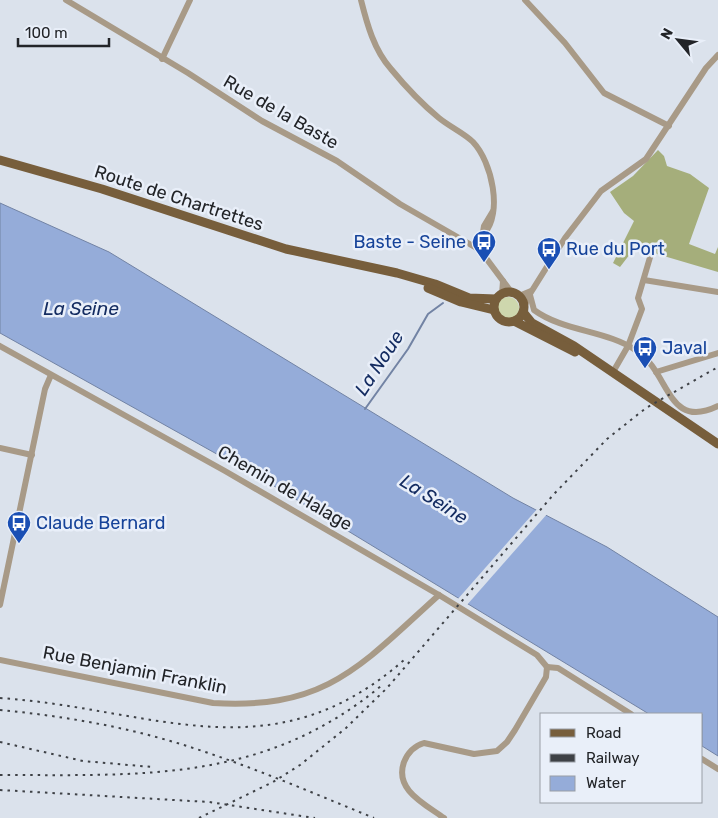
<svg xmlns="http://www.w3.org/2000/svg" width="718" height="818" font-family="Rubik,sans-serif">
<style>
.green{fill:#ced7ad}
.forest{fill:#a5ae7b}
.water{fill:#95acd9;stroke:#7283a4}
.pier{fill:#dbe2ec}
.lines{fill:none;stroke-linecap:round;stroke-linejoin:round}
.stream{stroke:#7283a4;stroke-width:2}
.minor{stroke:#a89a87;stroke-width:6}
.major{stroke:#775e3c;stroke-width:9}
.rail{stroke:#3e4146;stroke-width:2;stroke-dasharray:2.5 5;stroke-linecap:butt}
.labels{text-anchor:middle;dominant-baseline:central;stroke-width:5;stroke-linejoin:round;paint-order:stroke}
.street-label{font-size:18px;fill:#222428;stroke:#e9eff9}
.transit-label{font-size:18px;fill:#164399;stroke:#e9eff9;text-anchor:start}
.water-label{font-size:19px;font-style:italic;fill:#142c61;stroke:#e9eff9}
</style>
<rect width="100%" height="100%" fill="#dbe2ec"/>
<!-- green -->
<circle class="green" cx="508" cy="308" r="11"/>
<!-- forest -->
<polygon class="forest" points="658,150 664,156 667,166 690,174 709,188 689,244 715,254 718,247 718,272 657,254 651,249 637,245 620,267 613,263 634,221 624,213 610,192 633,176"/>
<!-- water -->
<polygon class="water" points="0,203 109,252 513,498 607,547 718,617 718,756 702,746 702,714 649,714 274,486 0,333"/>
<!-- pier -->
<polygon class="pier" points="538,508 548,513 466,606 457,600"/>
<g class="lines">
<!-- stream -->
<polyline class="stream" points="365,409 408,349 428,314 443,303"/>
<!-- minor -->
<g class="minor">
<polyline points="66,0 188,73 262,121 337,161 400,204 480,250"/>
<path d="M 361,0 C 367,24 374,50 391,69 C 405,86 422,104 439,118 C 450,127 464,133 473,142 C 492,162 503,213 484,234"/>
<polyline points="525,0 565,43 604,93 669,126"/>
<polyline points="162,59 190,0"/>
<polyline points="480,250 512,293"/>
<polyline points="480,250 484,226 493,211"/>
<polyline points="644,280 718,292"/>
<polyline points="502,294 503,281"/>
<path d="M 530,295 L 534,310 C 564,332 607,330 637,351 C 670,373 667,431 718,406"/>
<polyline points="519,296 531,291"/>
<polyline points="524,308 528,297 565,238 601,191 646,159 706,68 718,55"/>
<polyline points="0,346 225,471 439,595 537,655 547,667"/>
<polyline points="613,372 628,346 642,309 638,298 651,254"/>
<polyline points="656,372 718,353"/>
<polyline points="0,448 32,455"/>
<polyline points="0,605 45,389 51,375"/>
<path d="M 0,660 L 213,703 C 327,710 361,665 439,595"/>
<polyline points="547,667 558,668 631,714"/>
<polyline points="702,759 718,769"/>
<path d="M 444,818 C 425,804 394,790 404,762 C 408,752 414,746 424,743 L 474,754 L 497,751 L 507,742 L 515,730 L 546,677 L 547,667"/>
</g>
<!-- major -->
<g class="major">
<polyline points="0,160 102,189 286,249 397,273 435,284 469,298 496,299"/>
<polyline points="428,288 461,302 494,310"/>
<circle cx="509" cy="307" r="15"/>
<polyline points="523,312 532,323 574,346 718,444"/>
<polyline points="514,321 575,352"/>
</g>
<!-- rail -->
<g class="rail">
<path d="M 0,698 C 152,708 271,777 404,660"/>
<path d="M 0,710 C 64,716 128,727 190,747 C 253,767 313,793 374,818"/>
<polyline points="0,742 83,761 152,767"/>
<path d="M 0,775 C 142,775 264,783 381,686"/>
<polyline points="0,790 209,802 315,818"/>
<polyline points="199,818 273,782 300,765 346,728 387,688 554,494 607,439 646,408 718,367"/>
</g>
</g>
<!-- icons -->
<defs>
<g id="bus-pin" transform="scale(1.25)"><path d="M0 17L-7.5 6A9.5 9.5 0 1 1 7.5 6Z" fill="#1a4fb4" stroke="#e9eff9"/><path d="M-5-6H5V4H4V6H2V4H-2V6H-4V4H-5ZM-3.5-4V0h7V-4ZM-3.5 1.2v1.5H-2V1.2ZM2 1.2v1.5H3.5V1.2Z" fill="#fff"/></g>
</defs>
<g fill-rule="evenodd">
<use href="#bus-pin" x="484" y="242"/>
<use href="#bus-pin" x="549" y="249"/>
<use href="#bus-pin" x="645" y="348"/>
<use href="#bus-pin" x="19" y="523"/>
</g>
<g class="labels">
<!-- street labels -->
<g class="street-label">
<text transform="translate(281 112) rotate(30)">Rue de la Baste</text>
<text transform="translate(179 198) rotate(18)">Route de Chartrettes</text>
<text transform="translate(285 488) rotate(30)">Chemin de Halage</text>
<text transform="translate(135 670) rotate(11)">Rue Benjamin Franklin</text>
</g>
<!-- transit labels -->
<g class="transit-label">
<text x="466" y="242" text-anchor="end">Baste - Seine</text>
<text x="566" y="249">Rue du Port</text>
<text x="662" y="348">Javal</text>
<text x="36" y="523">Claude Bernard</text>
</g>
<!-- water labels -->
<g class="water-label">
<text x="81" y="308">La Seine</text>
<text transform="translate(379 363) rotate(-57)">La Noue</text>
<text transform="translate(434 499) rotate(32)">La Seine</text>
</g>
</g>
<!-- legend -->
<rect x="540" y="713" width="162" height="90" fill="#e9eff9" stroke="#999ea5"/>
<rect x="550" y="729" width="25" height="8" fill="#775e3c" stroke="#999ea5"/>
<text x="586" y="738" font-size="15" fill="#222428">Road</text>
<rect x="550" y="754" width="25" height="8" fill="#3e4146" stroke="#999ea5"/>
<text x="586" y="763" font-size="15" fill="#222428">Railway</text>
<rect x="550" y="776" width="25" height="15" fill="#95acd9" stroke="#999ea5"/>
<text x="586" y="788" font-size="15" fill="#222428">Water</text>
<!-- north arrow -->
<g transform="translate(678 40) rotate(299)" stroke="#e9eff9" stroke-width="4" paint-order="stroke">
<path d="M0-4L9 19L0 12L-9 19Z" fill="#222428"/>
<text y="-8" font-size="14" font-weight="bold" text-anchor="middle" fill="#222428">N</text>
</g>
<!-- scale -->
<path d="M18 38v8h91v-8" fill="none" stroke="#222428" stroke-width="2.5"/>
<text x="25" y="38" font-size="15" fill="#222428" stroke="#e9eff9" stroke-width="4" paint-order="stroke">100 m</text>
</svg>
